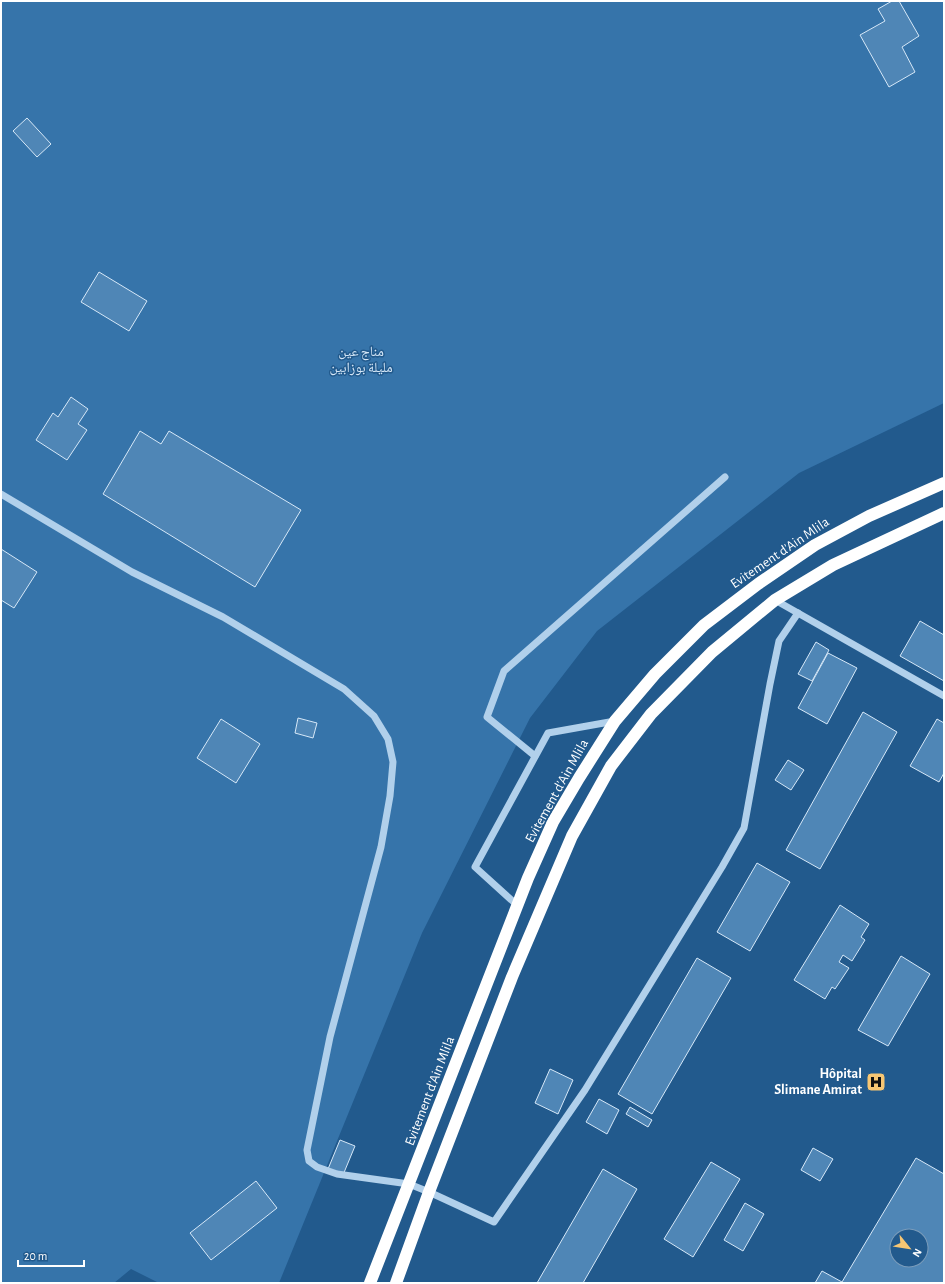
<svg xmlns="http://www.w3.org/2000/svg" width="945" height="1284" font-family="'Alegreya Sans','Noto Naskh Arabic',sans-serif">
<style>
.green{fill:#3674aa}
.building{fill:#4f86b6;stroke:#d6e8f8;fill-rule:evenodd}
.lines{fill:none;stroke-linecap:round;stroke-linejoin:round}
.minor{stroke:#b1d0eb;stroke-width:7}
.highway{stroke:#fff;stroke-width:12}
.labels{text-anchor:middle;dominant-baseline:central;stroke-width:3;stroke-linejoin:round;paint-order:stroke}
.park-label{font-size:14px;fill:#d6e8f8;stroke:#225a8d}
.street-label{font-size:14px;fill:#fff;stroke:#225a8d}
.poi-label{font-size:14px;font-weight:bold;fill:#fff;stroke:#225a8d;text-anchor:end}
</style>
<rect width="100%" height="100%" fill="#225a8d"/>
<!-- green -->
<polygon class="green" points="1,1 944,1 944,403 799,473 597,631 530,718 422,933 279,1283 159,1283 131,1269 114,1283 1,1283"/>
<!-- building -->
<g class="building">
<polygon points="892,1 899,1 919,36 902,47 915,72 889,87 860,35 885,21 878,9"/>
<polygon points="27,118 51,144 37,157 13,131"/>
<polygon points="99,272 147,301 129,331 81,302"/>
<polygon points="71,397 88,409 78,424 87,430 67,460 36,440 53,413 58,417"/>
<polygon points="140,431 161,444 169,431 301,510 255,587 103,494"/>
<polygon points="1,549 37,572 14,608 1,600"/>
<polygon points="920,621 944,635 944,681 900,656"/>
<polygon points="816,642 829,650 812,681 798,674"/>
<polygon points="828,653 857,668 827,724 798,708"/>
<polygon points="863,712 897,732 820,869 786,850"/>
<polygon points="298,718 317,723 313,738 295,733"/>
<polygon points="221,719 260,744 236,783 197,758"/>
<polygon points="937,719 944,723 944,773 939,782 910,766"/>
<polygon points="788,760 804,770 791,790 775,780"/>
<polygon points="757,863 790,882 750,951 717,932"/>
<polygon points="840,905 869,924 861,937 865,940 852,961 843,955 839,962 849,968 835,989 832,987 825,999 794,980"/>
<polygon points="901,956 930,974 888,1046 858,1030"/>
<polygon points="697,958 731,978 652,1114 618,1094"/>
<polygon points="550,1069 573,1080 558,1114 535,1103"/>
<polygon points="599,1099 619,1110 607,1134 586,1122"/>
<polygon points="630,1107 652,1120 648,1127 626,1114"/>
<polygon points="340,1140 355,1146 343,1175 328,1169"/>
<polygon points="813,1148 833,1159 820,1181 801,1170"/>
<path d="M 916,1158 L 944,1174 L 944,1283 L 815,1283 L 822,1271 L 842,1282 ZM 897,1236 L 921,1236 L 921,1260 L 897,1260 Z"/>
<polygon points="711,1162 740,1179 693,1257 664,1239"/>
<polygon points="603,1169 637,1189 583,1283 537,1283"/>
<polygon points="256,1181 277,1208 211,1260 190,1233"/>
<polygon points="745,1203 764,1214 743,1251 724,1240"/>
</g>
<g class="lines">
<!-- minor -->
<g class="minor">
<polyline points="1,494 132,572 223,617 344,689 374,716 388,739 393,762 390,796 381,847 330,1037 307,1150 309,1161 317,1167 337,1174 409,1184 429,1192 494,1222 585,1090 722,867 744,828 770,684 779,641 798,613"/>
<polyline points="775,600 944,696"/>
<polyline points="535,756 487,717 504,671 725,477"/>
<polyline points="517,905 475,867 548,733 615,721"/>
</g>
<!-- highway -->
<g class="highway">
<polyline points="370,1283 528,878 553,822 579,778 615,721 655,674 704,625 758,584 815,545 869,516 944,483"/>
<polyline points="396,1283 429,1192 512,977 572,836 611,766 651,714 712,652 775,600 833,565 944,513"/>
</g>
</g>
<!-- icons -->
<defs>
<g id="hospital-square" transform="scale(1)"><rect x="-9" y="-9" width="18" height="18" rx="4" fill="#f7c673" stroke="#225a8d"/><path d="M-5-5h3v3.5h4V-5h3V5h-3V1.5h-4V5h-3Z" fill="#111"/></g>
</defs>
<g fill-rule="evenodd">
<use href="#hospital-square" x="876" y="1082"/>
</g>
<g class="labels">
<!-- park labels -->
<g class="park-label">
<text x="361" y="352">مناج عين<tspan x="361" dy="16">مليلة بوزابين</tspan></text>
</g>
<!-- street labels -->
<g class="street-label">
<text transform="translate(780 553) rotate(-34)">Evitement d'Ain Mlila</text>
<text transform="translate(557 791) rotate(-61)">Evitement d'Ain Mlila</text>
<text transform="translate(430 1091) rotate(-69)">Evitement d'Ain Mlila</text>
</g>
<!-- poi labels -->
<g class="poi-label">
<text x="862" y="1074">Hôpital<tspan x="862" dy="16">Slimane Amirat</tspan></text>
</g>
</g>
<!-- border -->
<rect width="945" height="1284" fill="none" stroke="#ffffff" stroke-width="4"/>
<!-- north arrow -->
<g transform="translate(909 1248) rotate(120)"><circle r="19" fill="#225a8d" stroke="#7a9cbb"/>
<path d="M0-3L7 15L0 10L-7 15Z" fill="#f7c673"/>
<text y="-6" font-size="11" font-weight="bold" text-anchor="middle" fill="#ffffff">N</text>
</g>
<!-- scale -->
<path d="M18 1260v6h66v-6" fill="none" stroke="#ffffff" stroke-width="2"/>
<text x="24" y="1260" font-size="12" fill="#ffffff" stroke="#225a8d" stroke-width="3" paint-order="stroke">20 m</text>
</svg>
